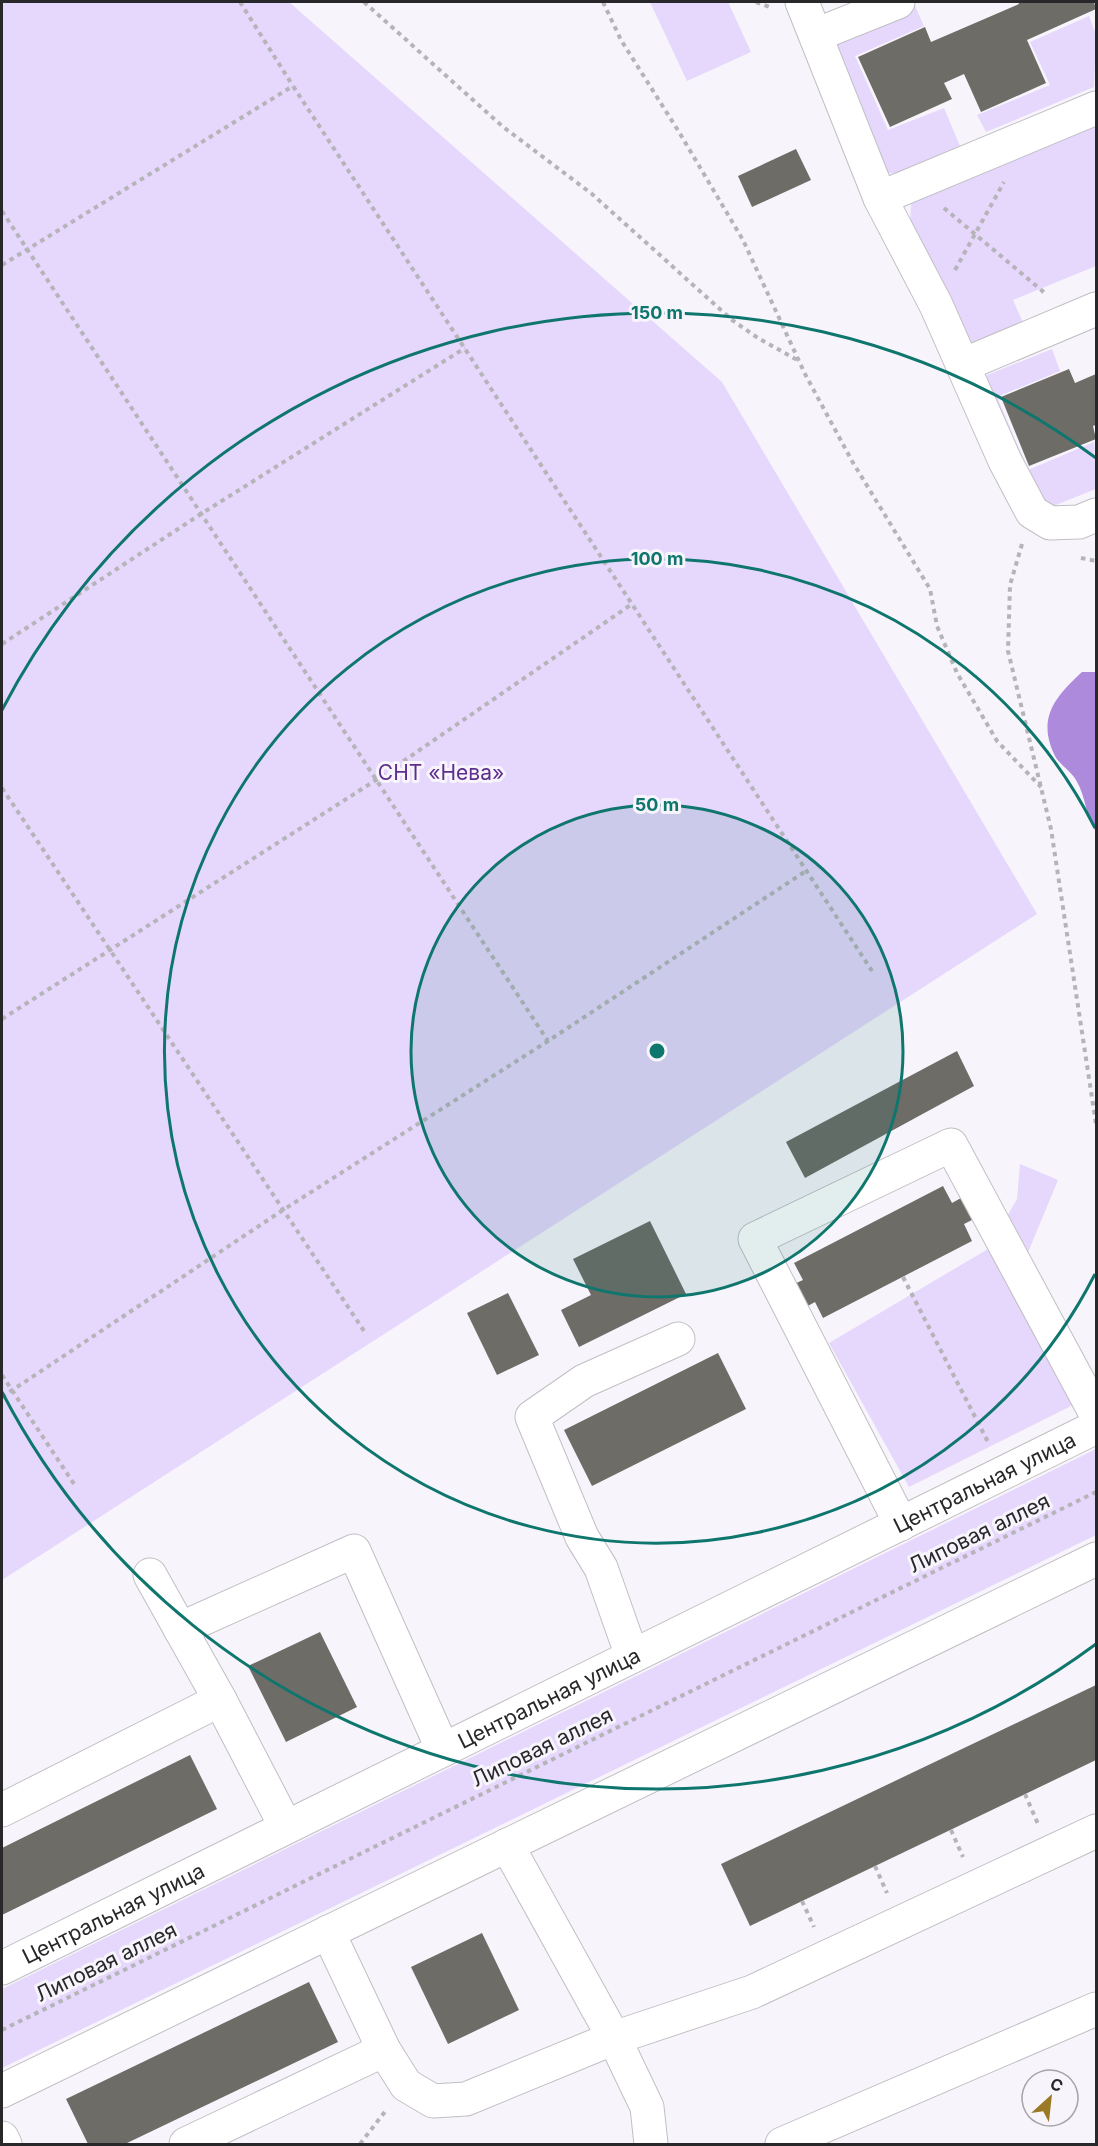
<svg xmlns="http://www.w3.org/2000/svg" width="1098" height="2146" font-family="Inter,sans-serif">
<style>
.green{fill:#e6d7fc}
.water{fill:#ad8adc}
.building{fill:#6e6c67}
.lines{fill:none;stroke-linecap:round;stroke-linejoin:round}
.minor-casing{stroke:#c1bfc4;stroke-width:35}
.path{stroke:#b5b4b9;stroke-width:4;stroke-dasharray:4.5 4.5;stroke-linecap:butt}
.minor{stroke:#fff;stroke-width:33}
.ring{fill:none;stroke:#0f766e;stroke-width:3}
.labels{text-anchor:middle;dominant-baseline:central;stroke-width:6;stroke-linejoin:round;paint-order:stroke}
.park-label{font-size:21px;fill:#5e2e8e;stroke:#f7f5fb}
.street-label{font-size:21px;fill:#282729;stroke:#f7f5fb}
.centre{fill:#0f766e;stroke:#f7f5fb;stroke-width:3}
.ring-label{font-size:18px;text-anchor:middle;font-weight:bold;fill:#0f766e;stroke:#f7f5fb;stroke-width:6;stroke-linejoin:round;paint-order:stroke}
</style>
<rect width="100%" height="100%" fill="#f7f5fb"/>
<!-- green -->
<g class="green">
<polygon points="2,2 289,2 722,382 1037,914 2,1580"/>
<polygon points="650,2 728,2 751,52 687,81"/>
<polygon points="915,6 924,26 855,56 888,130 944,108 960,146 897,174 882,172 830,48 836,41"/>
<polygon points="1089,16 1096,34 1094,87 986,132 977,115 1050,85 1030,42"/>
<polygon points="1096,122 1096,266 1013,300 1025,327 969,344 910,223 911,205 916,197"/>
<polygon points="1052,349 1060,371 997,397 1028,470 1094,442 1096,489 1048,508 982,382 987,375"/>
<polygon points="1020,1164 1058,1180 1012,1291 1079,1402 909,1487 829,1343 988,1249 1017,1199"/>
<polygon points="1096,1449 1096,1535 2,2068 2,1989"/>
</g>
<!-- water -->
<path class="water" d="M 1082,672 L 1096,672 L 1096,832 C 1085,815 1086,796 1076,780 C 1071,771 1060,765 1055,756 C 1036,718 1056,696 1082,672 Z"/>
<!-- building -->
<g class="building">
<polygon points="1018,2 1094,2 1096,9 1027,40 1046,83 981,112 964,74 944,83 952,99 890,127 858,57 925,27 931,42 1019,4"/>
<polygon points="796,149 811,180 752,207 738,176"/>
<polygon points="1069,369 1075,383 1096,374 1096,425 1093,426 1096,439 1029,466 1001,397"/>
<polygon points="957,1051 974,1086 805,1178 786,1142"/>
<polygon points="943,1186 952,1203 961,1198 972,1220 964,1224 972,1241 823,1318 815,1302 804,1308 792,1285 803,1280 794,1263"/>
<polygon points="650,1221 686,1294 579,1347 561,1310 591,1295 573,1259"/>
<polygon points="508,1293 539,1355 497,1375 467,1313"/>
<polygon points="718,1353 746,1409 592,1486 564,1430"/>
<polygon points="320,1632 357,1707 286,1742 248,1666"/>
<polygon points="1096,1685 1096,1760 750,1926 721,1864"/>
<polygon points="190,1755 217,1809 2,1915 2,1848"/>
<polygon points="482,1933 519,2010 448,2044 411,1967"/>
<polygon points="309,1982 338,2042 125,2144 88,2144 66,2099"/>
</g>
<g class="lines">
<!-- minor casing -->
<g class="minor-casing">
<g id="minor">
<polyline points="802,2 880,198 936,305 1005,461 1032,512 1050,523 1079,522 1096,515"/>
<polyline points="816,35 898,2"/>
<polyline points="880,198 1096,108"/>
<polyline points="963,365 1096,309"/>
<polyline points="901,1524 755,1239 951,1145 1096,1414"/>
<polyline points="150,1575 220,1700"/>
<polyline points="180,1629 354,1551 443,1750"/>
<polyline points="632,1656 601,1568 582,1537 532,1417 584,1381 678,1339"/>
<polyline points="2,1810 220,1700 286,1827"/>
<polyline points="328,1932 384,2050 406,2085 433,2101 466,2099 614,2038 507,1845"/>
<path id="s1" d="M 2,1968 L 1096,1427"/>
<polyline points="2,2091 1096,1559"/>
<polyline points="2,2138 5,2144"/>
<polyline points="186,2144 384,2050"/>
<polyline points="651,2144 647,2107 614,2038 752,1992 1096,1831"/>
<polyline points="782,2144 1096,2009"/>
</g>
</g>
<!-- path -->
<g class="path">
<polyline points="240,2 293,86"/>
<polyline points="364,2 502,126 592,194 732,320 758,338 799,361"/>
<polyline points="603,2 621,40 679,132 743,240 805,374 852,461 930,589 937,626 957,673 997,741 1041,787"/>
<polyline points="756,2 770,7"/>
<polyline points="944,208 1046,294"/>
<polyline points="2,211 548,1041"/>
<polyline points="2,265 293,86 872,971"/>
<polyline points="955,270 1004,182"/>
<polyline points="1022,544 1010,585 1008,651 1051,829 1096,1124"/>
<polyline points="1081,558 1096,561"/>
<polyline points="2,644 201,514 465,348"/>
<polyline points="2,788 366,1334"/>
<polyline points="2,1019 376,780 632,604"/>
<polyline points="903,1277 989,1444"/>
<polyline points="2,1375 76,1487"/>
<polyline points="2,1397 283,1210 548,1041 806,871"/>
<polyline points="1025,1794 1038,1824"/>
<polyline points="951,1830 963,1857"/>
<polyline points="875,1866 887,1893"/>
<polyline points="802,1901 814,1927"/>
<polyline points="2,2030 1096,1492"/>
<polyline points="360,2144 387,2109"/>
</g>
<!-- minor -->
<use href="#minor" class="minor"/>
</g>
<!-- distance rings -->
<circle cx="657" cy="1051" r="246" fill="#0f766e" fill-opacity=".12"/>
<g class="ring">
<circle cx="657" cy="1051" r="246"/>
<path d="M1095 1274A492 492 0 1 1 1095 828"/>
<path d="M1096 1644A738 738 0 0 1 2 1392M2 710A738 738 0 0 1 1096 458"/>
</g>
<g class="labels">
<!-- park labels -->
<g class="park-label">
<text x="441" y="772">СНТ «Нева»</text>
</g>
<!-- street labels -->
<g class="street-label">
<text stroke="none"><textPath href="#s1" startOffset="1096">Центральная улица</textPath></text>
<text transform="translate(979 1533) rotate(-26)">Липовая аллея</text>
<text stroke="none"><textPath href="#s1" startOffset="610">Центральная улица</textPath></text>
<text transform="translate(542 1747) rotate(-26)">Липовая аллея</text>
<text stroke="none"><textPath href="#s1" startOffset="124">Центральная улица</textPath></text>
<text transform="translate(106 1962) rotate(-26)">Липовая аллея</text>
</g>
</g>
<circle cx="657" cy="1051" r="9" class="centre"/>
<g class="ring-label">
<text x="657" y="319">150 m</text>
<text x="657" y="565">100 m</text>
<text x="657" y="811">50 m</text>
</g>
<!-- border -->
<rect width="1098" height="2146" fill="none" stroke="#282729" stroke-width="6"/>
<!-- north arrow -->
<g transform="translate(1050 2098) rotate(27)"><circle r="28" fill="#f7f5fb" stroke="#a4a3a7" stroke-width="1.5"/>
<path d="M0-4.5L10 22L0 15L-10 22Z" fill="#9a7a24"/>
<text y="-9" font-size="16" font-weight="bold" text-anchor="middle" fill="#282729">С</text>
</g>
</svg>
